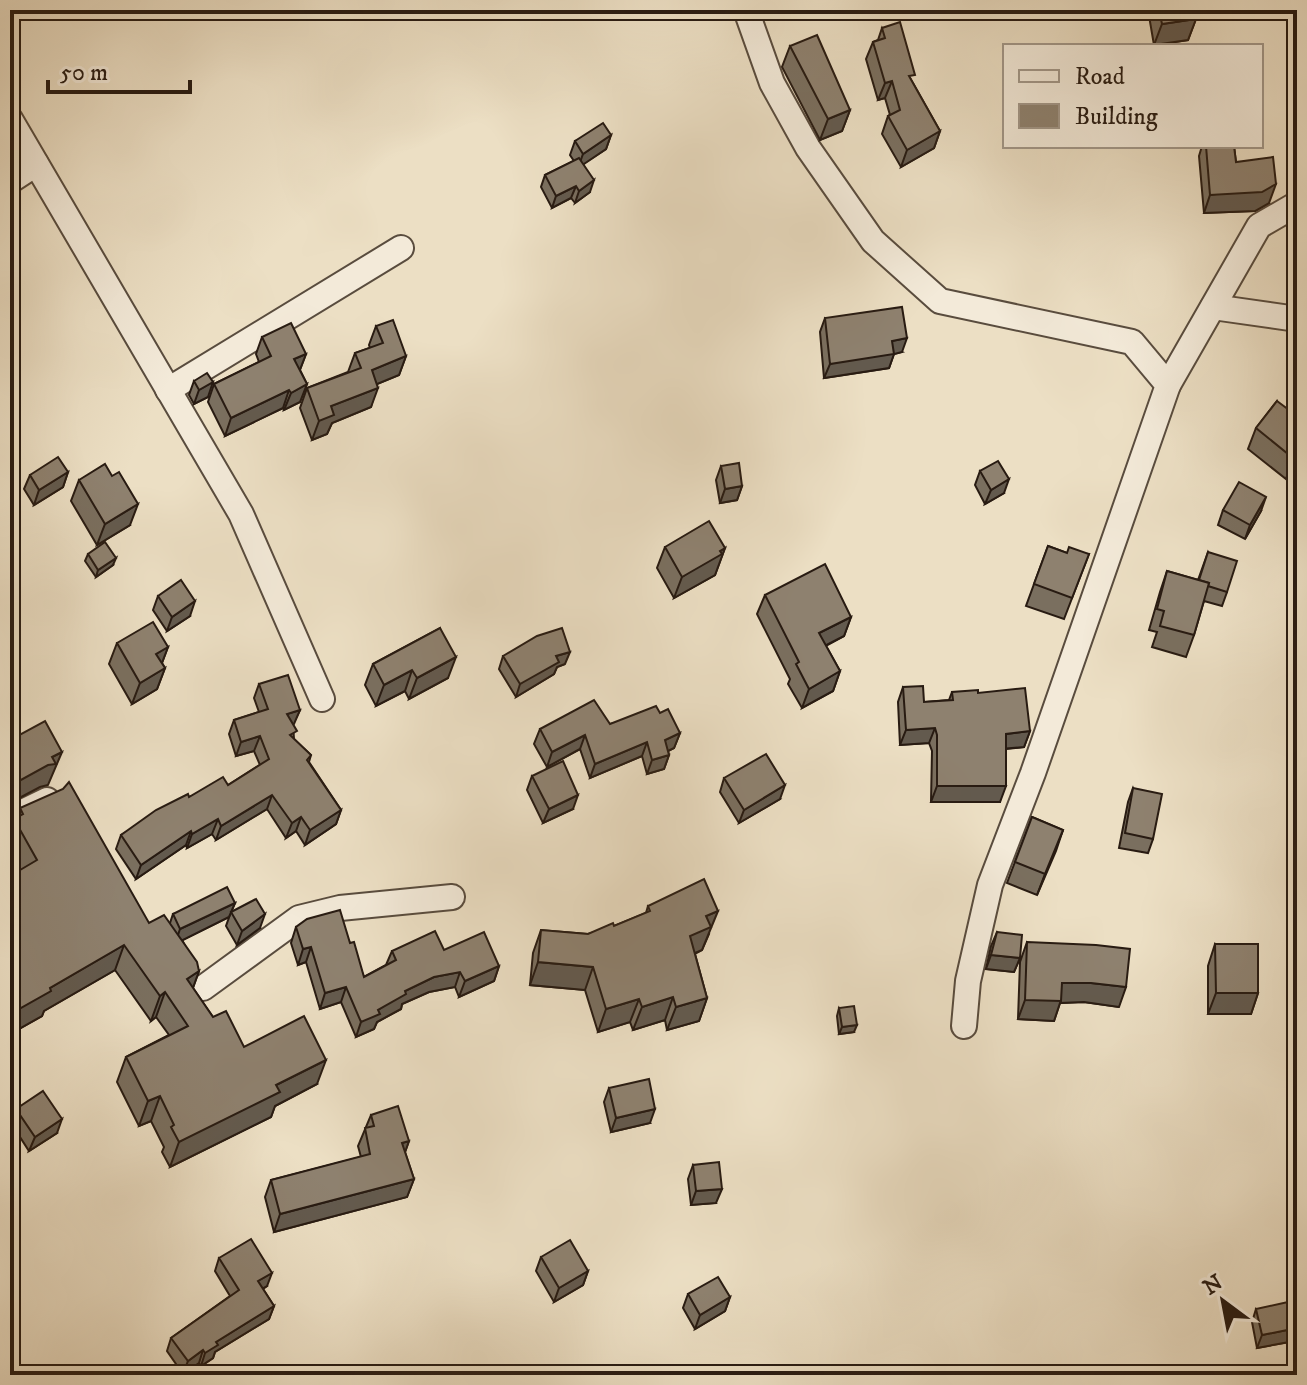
<svg xmlns="http://www.w3.org/2000/svg" width="1307" height="1385" font-family="'IM FELL DW Pica',serif">
<style>
.lines{fill:none;stroke-linecap:round;stroke-linejoin:round}
.minor-casing{stroke:#594c3e;stroke-width:28}
.minor{stroke:#f3ead9;stroke-width:24}
.wall{fill:#7a6f5f;stroke:#281b12;stroke-width:2}
.shaded-wall{fill:#635a4e;stroke:#281b12;stroke-width:2}
.building{fill:#8e816f;stroke:#281b12;stroke-width:2}
</style>
<rect width="100%" height="100%" fill="#ecdfc4"/>
<filter id="stains"><feTurbulence type="fractalNoise" baseFrequency=".0025" numOctaves="4"/><feColorMatrix values="0 0 0 0 .2 0 0 0 0 .09 0 0 0 0 .02 0 0 0 .5 -.17"/></filter>
<radialGradient id="worn" r=".72"><stop offset=".6" stop-color="#630" stop-opacity="0"/><stop offset="1" stop-color="#630" stop-opacity=".3"/></radialGradient>
<g class="lines">
<!-- minor casing -->
<g class="minor-casing">
<g id="minor">
<polyline points="746,10 772,83 808,148 873,241 940,301 1132,342 1168,385 1033,773 990,885 968,981 964,1026"/>
<polyline points="10,119 241,514 322,699"/>
<polyline points="10,181 36,164"/>
<polyline points="1213,307 1297,319"/>
<polyline points="1168,385 1259,226 1297,204"/>
<polyline points="168,390 401,248"/>
<polyline points="10,818 47,800"/>
<polyline points="203,988 299,918 340,908 452,897"/>
</g>
</g>
<!-- minor -->
<use href="#minor" class="minor"/>
</g>
<!-- wall -->
<g class="wall">
<polygon points="992,10 1014,10 996,18"/>
<polygon points="1148,10 1194,10 1196,19 1188,40 1154,45"/>
<polygon points="882,28 940,131 934,148 901,167 882,134 888,116 890,115 885,98 878,100 866,59 873,42 878,40"/>
<polygon points="1295,32 1297,74 1290,74 1290,46"/>
<polygon points="790,46 850,110 842,131 820,140 782,67"/>
<polygon points="611,135 606,149 583,164 590,192 575,203 571,198 552,208 541,187 545,175 574,161 570,155 575,141"/>
<polygon points="1202,146 1234,146 1236,162 1269,203 1255,211 1204,213 1199,156"/>
<polygon points="825,318 902,352 894,354 889,368 824,378 820,332"/>
<polygon points="376,326 406,356 399,375 377,384 371,407 332,423 327,434 312,440 300,408 307,388 348,372 355,353 370,348 369,345"/>
<polygon points="262,337 306,354 300,370 307,384 300,402 284,410 283,408 225,436 208,402 214,384 259,362 256,354"/>
<polygon points="194,381 208,397 194,404 189,395"/>
<polygon points="1277,401 1297,464 1286,479 1248,449 1256,428"/>
<polygon points="721,466 742,486 737,500 720,503 716,480"/>
<polygon points="980,471 1004,493 985,504 975,485"/>
<polygon points="68,472 63,487 34,505 24,489 30,475"/>
<polygon points="79,480 130,525 97,545 71,501"/>
<polygon points="1223,510 1261,511 1245,539 1218,525"/>
<polygon points="1048,546 1067,553 1089,554 1064,619 1026,606"/>
<polygon points="665,547 725,548 715,575 674,598 657,568"/>
<polygon points="1208,552 1227,592 1222,606 1204,601 1194,635 1186,657 1152,647 1157,632 1149,630 1160,592 1167,571 1198,580"/>
<polygon points="88,554 113,565 96,577 85,561"/>
<polygon points="765,595 851,617 844,636 826,646 840,671 833,691 802,708 788,684 790,679 757,614"/>
<polygon points="158,596 190,616 167,631 153,610"/>
<polygon points="440,628 448,678 409,699 405,691 376,706 365,685 373,664"/>
<polygon points="117,643 168,647 162,663 165,668 157,689 132,704 109,664"/>
<polygon points="503,656 565,664 557,667 554,674 516,697 499,669"/>
<polygon points="259,684 300,710 293,724 294,739 311,755 309,762 341,810 336,824 305,845 296,831 286,838 267,809 216,840 212,834 187,848 186,845 136,879 116,849 121,835 189,797 228,785 260,765 254,751 236,756 229,734 234,720 259,712 254,698"/>
<polygon points="903,687 924,702 949,700 952,692 978,693 1030,731 1024,747 1006,749 1000,802 931,802 932,751 929,743 900,745 898,702"/>
<polygon points="660,713 680,733 674,748 668,751 669,755 664,769 647,774 642,756 590,778 580,749 547,767 534,744 540,729 610,724"/>
<polygon points="532,776 573,809 543,823 527,790"/>
<polygon points="724,778 780,799 739,823 720,792"/>
<polygon points="1133,788 1153,839 1148,853 1119,848 1128,802"/>
<polygon points="20,808 149,923 170,923 173,914 235,903 229,917 182,940 199,971 193,988 213,1017 244,1047 317,1084 275,1106 271,1117 170,1167 162,1152 164,1147 151,1121 139,1126 117,1082 126,1057 169,1035 156,1017 151,1021 115,970 44,1011 42,1016 10,1034 10,876 20,870 10,853 10,830"/>
<polygon points="1032,817 1063,830 1037,895 1007,883"/>
<polygon points="648,906 709,934 702,950 695,954 707,998 699,1021 667,1030 665,1020 633,1030 630,1022 598,1032 585,990 530,985 533,953 541,930 588,934 614,926 646,913"/>
<polygon points="231,912 260,928 237,945 226,926"/>
<polygon points="296,927 350,943 364,977 386,965 392,951 444,950 499,966 494,981 459,997 455,987 429,992 402,1004 401,1009 377,1022 374,1029 356,1037 341,1002 320,1009 306,962 298,965 291,943"/>
<polygon points="997,932 1020,958 1014,972 986,969 991,946"/>
<polygon points="1027,942 1119,1007 1084,1002 1060,1003 1054,1021 1018,1019 1020,962"/>
<polygon points="1215,944 1258,993 1251,1014 1208,1014 1208,966"/>
<polygon points="839,1008 854,1032 839,1034 837,1016"/>
<polygon points="609,1088 650,1123 611,1132 604,1102"/>
<polygon points="16,1109 57,1133 29,1151 11,1123"/>
<polygon points="371,1115 409,1141 405,1152 414,1179 407,1197 274,1232 265,1197 271,1180 361,1157 358,1146"/>
<polygon points="693,1165 716,1203 691,1205 688,1179"/>
<polygon points="541,1257 588,1271 583,1285 554,1302 536,1271"/>
<polygon points="219,1258 267,1286 263,1289 274,1306 269,1319 215,1352 213,1358 201,1366 199,1363 183,1374 167,1351 171,1338 230,1296 215,1271"/>
<polygon points="688,1294 730,1297 725,1311 695,1329 683,1308"/>
<polygon points="1256,1309 1289,1342 1257,1348 1252,1322"/>
</g>
<!-- shaded-wall -->
<g class="shaded-wall">
<polygon points="999,10 1014,10 996,18"/>
<polygon points="1025,10 1055,10 1055,12 1022,17"/>
<polygon points="1196,19 1188,40 1154,45 1162,24"/>
<polygon points="1295,60 1297,60 1297,74 1290,74"/>
<polygon points="892,81 885,98 878,100 885,83"/>
<polygon points="850,110 842,131 820,140 828,119"/>
<polygon points="940,131 934,148 901,167 907,150"/>
<polygon points="611,135 606,149 578,168 583,154"/>
<polygon points="594,180 590,192 575,203 579,191"/>
<polygon points="1276,184 1269,203 1255,211 1204,213 1210,195"/>
<polygon points="576,186 571,198 552,208 556,196"/>
<polygon points="907,338 902,352 894,354 889,368 824,378 830,364 892,341"/>
<polygon points="306,354 299,372 294,359"/>
<polygon points="406,356 399,375 365,389 372,370"/>
<polygon points="213,382 208,397 194,404 199,390"/>
<polygon points="307,384 300,402 284,410 291,393"/>
<polygon points="378,388 371,407 332,423 327,434 312,440 319,421 331,406"/>
<polygon points="289,390 283,408 225,436 231,418"/>
<polygon points="1297,453 1297,464 1286,479 1293,458"/>
<polygon points="68,472 63,487 34,505 39,490"/>
<polygon points="1009,479 1004,493 985,504 991,490"/>
<polygon points="742,486 737,500 720,503 725,489"/>
<polygon points="1266,497 1261,511 1245,539 1250,525"/>
<polygon points="138,504 130,525 97,545 105,524"/>
<polygon points="725,548 715,575 674,598 682,577"/>
<polygon points="116,558 113,565 96,577 98,570"/>
<polygon points="195,601 190,616 167,631 172,617"/>
<polygon points="851,617 844,636 811,653 819,633"/>
<polygon points="168,647 160,668 156,654"/>
<polygon points="570,652 565,664 557,667 554,674 516,697 520,684 556,656"/>
<polygon points="456,657 448,678 409,699 417,678"/>
<polygon points="165,668 157,689 132,704 140,683"/>
<polygon points="412,670 405,691 376,706 384,685"/>
<polygon points="840,671 833,691 802,708 809,689"/>
<polygon points="300,710 294,724 282,728 287,714"/>
<polygon points="935,728 929,743 900,745 906,730"/>
<polygon points="1030,731 1024,747 1000,749 1006,734"/>
<polygon points="680,733 674,748 660,755 665,740"/>
<polygon points="585,735 580,749 547,767 552,752"/>
<polygon points="260,736 254,751 236,756 241,742"/>
<polygon points="647,742 642,756 590,778 595,764"/>
<polygon points="62,752 48,785 40,787 10,803 10,786 52,757"/>
<polygon points="669,755 664,769 647,774 652,760"/>
<polygon points="785,785 780,799 739,823 744,810"/>
<polygon points="937,786 1006,786 1000,802 931,802"/>
<polygon points="272,795 267,809 216,840 221,826"/>
<polygon points="578,795 573,809 543,823 549,809"/>
<polygon points="341,810 336,824 305,845 310,830"/>
<polygon points="301,817 296,831 286,838 292,823"/>
<polygon points="218,819 212,834 187,848 192,834"/>
<polygon points="1063,830 1056,851 1037,895 1045,874"/>
<polygon points="191,831 186,845 136,879 141,865"/>
<polygon points="235,903 229,917 175,944 180,929"/>
<polygon points="718,911 702,950 681,959 690,936 706,916"/>
<polygon points="265,914 260,928 237,945 242,931"/>
<polygon points="124,945 115,970 44,1011 42,1016 10,1034 10,1020 14,1012 50,988"/>
<polygon points="311,947 306,962 298,965 303,949"/>
<polygon points="991,955 1020,958 1014,972 986,969"/>
<polygon points="538,962 593,967 585,990 530,985"/>
<polygon points="499,966 494,981 459,997 465,981"/>
<polygon points="199,971 190,996 187,979"/>
<polygon points="460,972 455,987 429,992 402,1004 401,1009 377,1022 374,1029 356,1037 361,1022 405,991 434,977"/>
<polygon points="1062,983 1091,983 1126,987 1119,1007 1084,1002 1060,1003 1054,1021 1018,1019 1025,1000"/>
<polygon points="346,987 341,1002 320,1009 325,993"/>
<polygon points="165,992 156,1017 151,1021 160,996"/>
<polygon points="1216,993 1258,993 1251,1014 1208,1014"/>
<polygon points="673,997 665,1020 633,1030 642,1007"/>
<polygon points="707,998 699,1021 667,1030 676,1007"/>
<polygon points="639,999 630,1022 598,1032 606,1009"/>
<polygon points="857,1025 854,1032 839,1034 842,1027"/>
<polygon points="326,1060 317,1084 275,1106 271,1117 170,1167 179,1142 276,1085"/>
<polygon points="160,1096 151,1121 139,1126 148,1101"/>
<polygon points="655,1109 650,1123 611,1132 616,1118"/>
<polygon points="62,1119 57,1133 29,1151 35,1137"/>
<polygon points="409,1141 403,1158 402,1143"/>
<polygon points="414,1179 407,1197 274,1232 280,1214"/>
<polygon points="722,1189 716,1203 691,1205 696,1191"/>
<polygon points="588,1271 583,1285 554,1302 559,1288"/>
<polygon points="272,1273 267,1286 253,1294 258,1281"/>
<polygon points="730,1297 725,1311 695,1329 700,1315"/>
<polygon points="274,1306 269,1319 215,1352 213,1358 201,1366 205,1353 216,1342"/>
<polygon points="1297,1328 1297,1342 1289,1342 1257,1348 1262,1335"/>
<polygon points="203,1350 199,1363 183,1374 188,1361"/>
</g>
<!-- building -->
<g class="building">
<polygon points="1159,10 1194,10 1196,19 1162,24"/>
<polygon points="900,22 915,75 909,76 940,131 907,150 888,116 900,110 892,81 885,83 873,42 885,38 882,28"/>
<rect x="1295" y="32" width="2" height="28"/>
<polygon points="817,35 850,110 828,119 790,46"/>
<polygon points="603,123 611,135 583,154 575,141"/>
<polygon points="1206,146 1234,146 1236,162 1273,157 1276,184 1262,192 1210,195"/>
<polygon points="579,158 594,180 579,191 576,186 556,196 545,175"/>
<polygon points="902,307 907,338 892,341 894,354 830,364 825,318"/>
<polygon points="393,320 406,356 372,370 378,388 331,406 334,415 319,421 307,388 361,368 355,353 383,343 376,326"/>
<polygon points="291,323 306,354 294,359 307,384 291,393 289,390 231,418 214,384 271,356 262,337"/>
<polygon points="207,373 213,382 199,390 194,381"/>
<polygon points="1277,401 1297,416 1297,453 1293,458 1256,428"/>
<polygon points="58,457 68,472 39,490 30,475"/>
<polygon points="998,461 1009,479 991,490 980,471"/>
<polygon points="739,463 742,486 725,489 721,466"/>
<polygon points="105,464 112,476 119,472 138,504 105,524 79,480"/>
<polygon points="1239,482 1266,497 1250,525 1223,510"/>
<polygon points="709,521 725,548 720,551 722,554 682,577 665,547"/>
<polygon points="105,542 116,558 98,570 88,554"/>
<polygon points="1048,546 1067,553 1069,547 1089,554 1072,598 1034,584"/>
<polygon points="1208,552 1237,561 1227,592 1208,586 1209,583 1199,580"/>
<polygon points="825,564 851,617 819,633 840,671 809,689 796,664 799,662 765,595"/>
<polygon points="1167,571 1209,583 1194,635 1160,626 1164,611 1157,609"/>
<polygon points="181,580 195,601 172,617 158,596"/>
<polygon points="153,622 168,647 156,654 165,668 140,683 117,643"/>
<polygon points="440,628 456,657 417,678 412,670 384,685 373,664"/>
<polygon points="562,628 570,652 556,656 559,662 520,684 503,656 537,636"/>
<polygon points="288,675 300,710 287,714 297,731 290,735 311,755 307,760 341,810 310,830 301,817 292,823 272,795 221,826 218,819 192,834 191,831 141,865 121,835 156,810 188,794 189,797 223,777 228,785 269,759 260,736 241,742 234,720 268,709 259,684"/>
<polygon points="923,686 924,702 953,700 952,692 978,690 978,693 1025,688 1030,731 1006,734 1006,786 937,786 937,735 935,728 906,730 903,687"/>
<polygon points="594,700 610,724 656,706 660,713 668,709 680,733 665,740 669,755 652,760 647,742 595,764 585,735 552,752 540,729"/>
<polygon points="45,721 62,752 52,757 56,764 48,765 10,786 10,740"/>
<polygon points="766,754 785,785 744,810 724,778"/>
<polygon points="563,761 578,795 549,809 532,776"/>
<polygon points="69,782 149,923 164,915 197,962 199,971 187,979 213,1017 226,1011 244,1047 304,1016 326,1060 276,1085 280,1092 179,1142 171,1127 174,1125 160,1096 148,1101 126,1057 188,1026 165,992 160,996 124,945 50,988 51,991 14,1012 16,1016 10,1020 10,876 37,860 14,819 23,814 20,808 63,789"/>
<polygon points="1133,788 1162,794 1153,839 1125,833"/>
<polygon points="1032,817 1063,830 1045,874 1015,862"/>
<polygon points="704,879 718,911 706,916 711,927 690,936 707,998 676,1007 673,997 642,1007 639,999 606,1009 593,967 538,962 541,930 588,934 613,923 614,926 650,911 648,906"/>
<polygon points="227,887 235,903 180,929 173,914"/>
<polygon points="256,899 265,914 242,931 231,912"/>
<polygon points="340,910 350,943 354,942 364,977 396,960 392,951 435,931 444,950 484,932 499,966 465,981 460,972 434,977 405,991 406,994 378,1010 380,1014 361,1022 346,987 325,993 311,947 303,949 296,927 307,919"/>
<polygon points="997,932 1022,935 1020,958 991,955"/>
<polygon points="1027,942 1096,945 1130,949 1126,987 1091,983 1062,983 1061,1001 1025,1000"/>
<polygon points="1215,944 1258,944 1258,993 1216,993"/>
<polygon points="854,1006 857,1025 842,1027 839,1008"/>
<polygon points="649,1079 655,1109 616,1118 609,1088"/>
<polygon points="43,1091 62,1119 35,1137 16,1109"/>
<polygon points="398,1106 409,1141 402,1143 414,1179 280,1214 271,1180 370,1154 365,1128 374,1126 371,1115"/>
<polygon points="719,1162 722,1189 696,1191 693,1165"/>
<polygon points="251,1239 272,1273 258,1281 274,1306 216,1342 218,1345 205,1353 203,1350 188,1361 171,1338 239,1290 219,1258"/>
<polygon points="570,1240 588,1271 559,1288 541,1257"/>
<polygon points="718,1277 730,1297 700,1315 688,1294"/>
<polygon points="1297,1300 1297,1328 1262,1335 1256,1309"/>
<polygon points="692,1370 693,1375 677,1375"/>
</g>
<!-- margin -->
<rect width="1307" height="1385" fill="none" stroke="#ecdfc4" stroke-width="40"/>
<rect x="12" y="12" width="1283" height="1361" fill="none" stroke="#281b12" stroke-width="4"/>
<rect x="20" y="20" width="1267" height="1345" fill="none" stroke="#281b12" stroke-width="2"/>
<!-- legend -->
<rect x="1003" y="44" width="260" height="104" fill="#f3ead9" stroke="#a29789" stroke-width="2"/>
<rect x="1019" y="70" width="40" height="12" fill="#f3ead9" stroke="#a29789" stroke-width="2"/>
<text x="1075" y="84" font-size="24" fill="#281b12">Road</text>
<rect x="1019" y="104" width="40" height="24" fill="#8e816f" stroke="#a29789" stroke-width="2"/>
<text x="1075" y="124" font-size="24" fill="#281b12">Building</text>
<!-- north arrow -->
<g transform="translate(1223 1301) rotate(328)" stroke="#f3ead9" stroke-width="6" paint-order="stroke">
<path d="M0-6L14 30L0 20L-14 30Z" fill="#281b12"/>
<text y="-12" font-size="22" font-weight="bold" text-anchor="middle" fill="#281b12">N</text>
</g>
<!-- scale -->
<path d="M48 80v12h142v-12" fill="none" stroke="#281b12" stroke-width="4"/>
<text x="60" y="80" font-size="24" fill="#281b12" stroke="#f3ead9" stroke-width="6" paint-order="stroke">50 m</text>
<rect width="100%" height="100%" filter="url(#stains)"/>
<rect width="100%" height="100%" fill="url(#worn)"/>
</svg>
